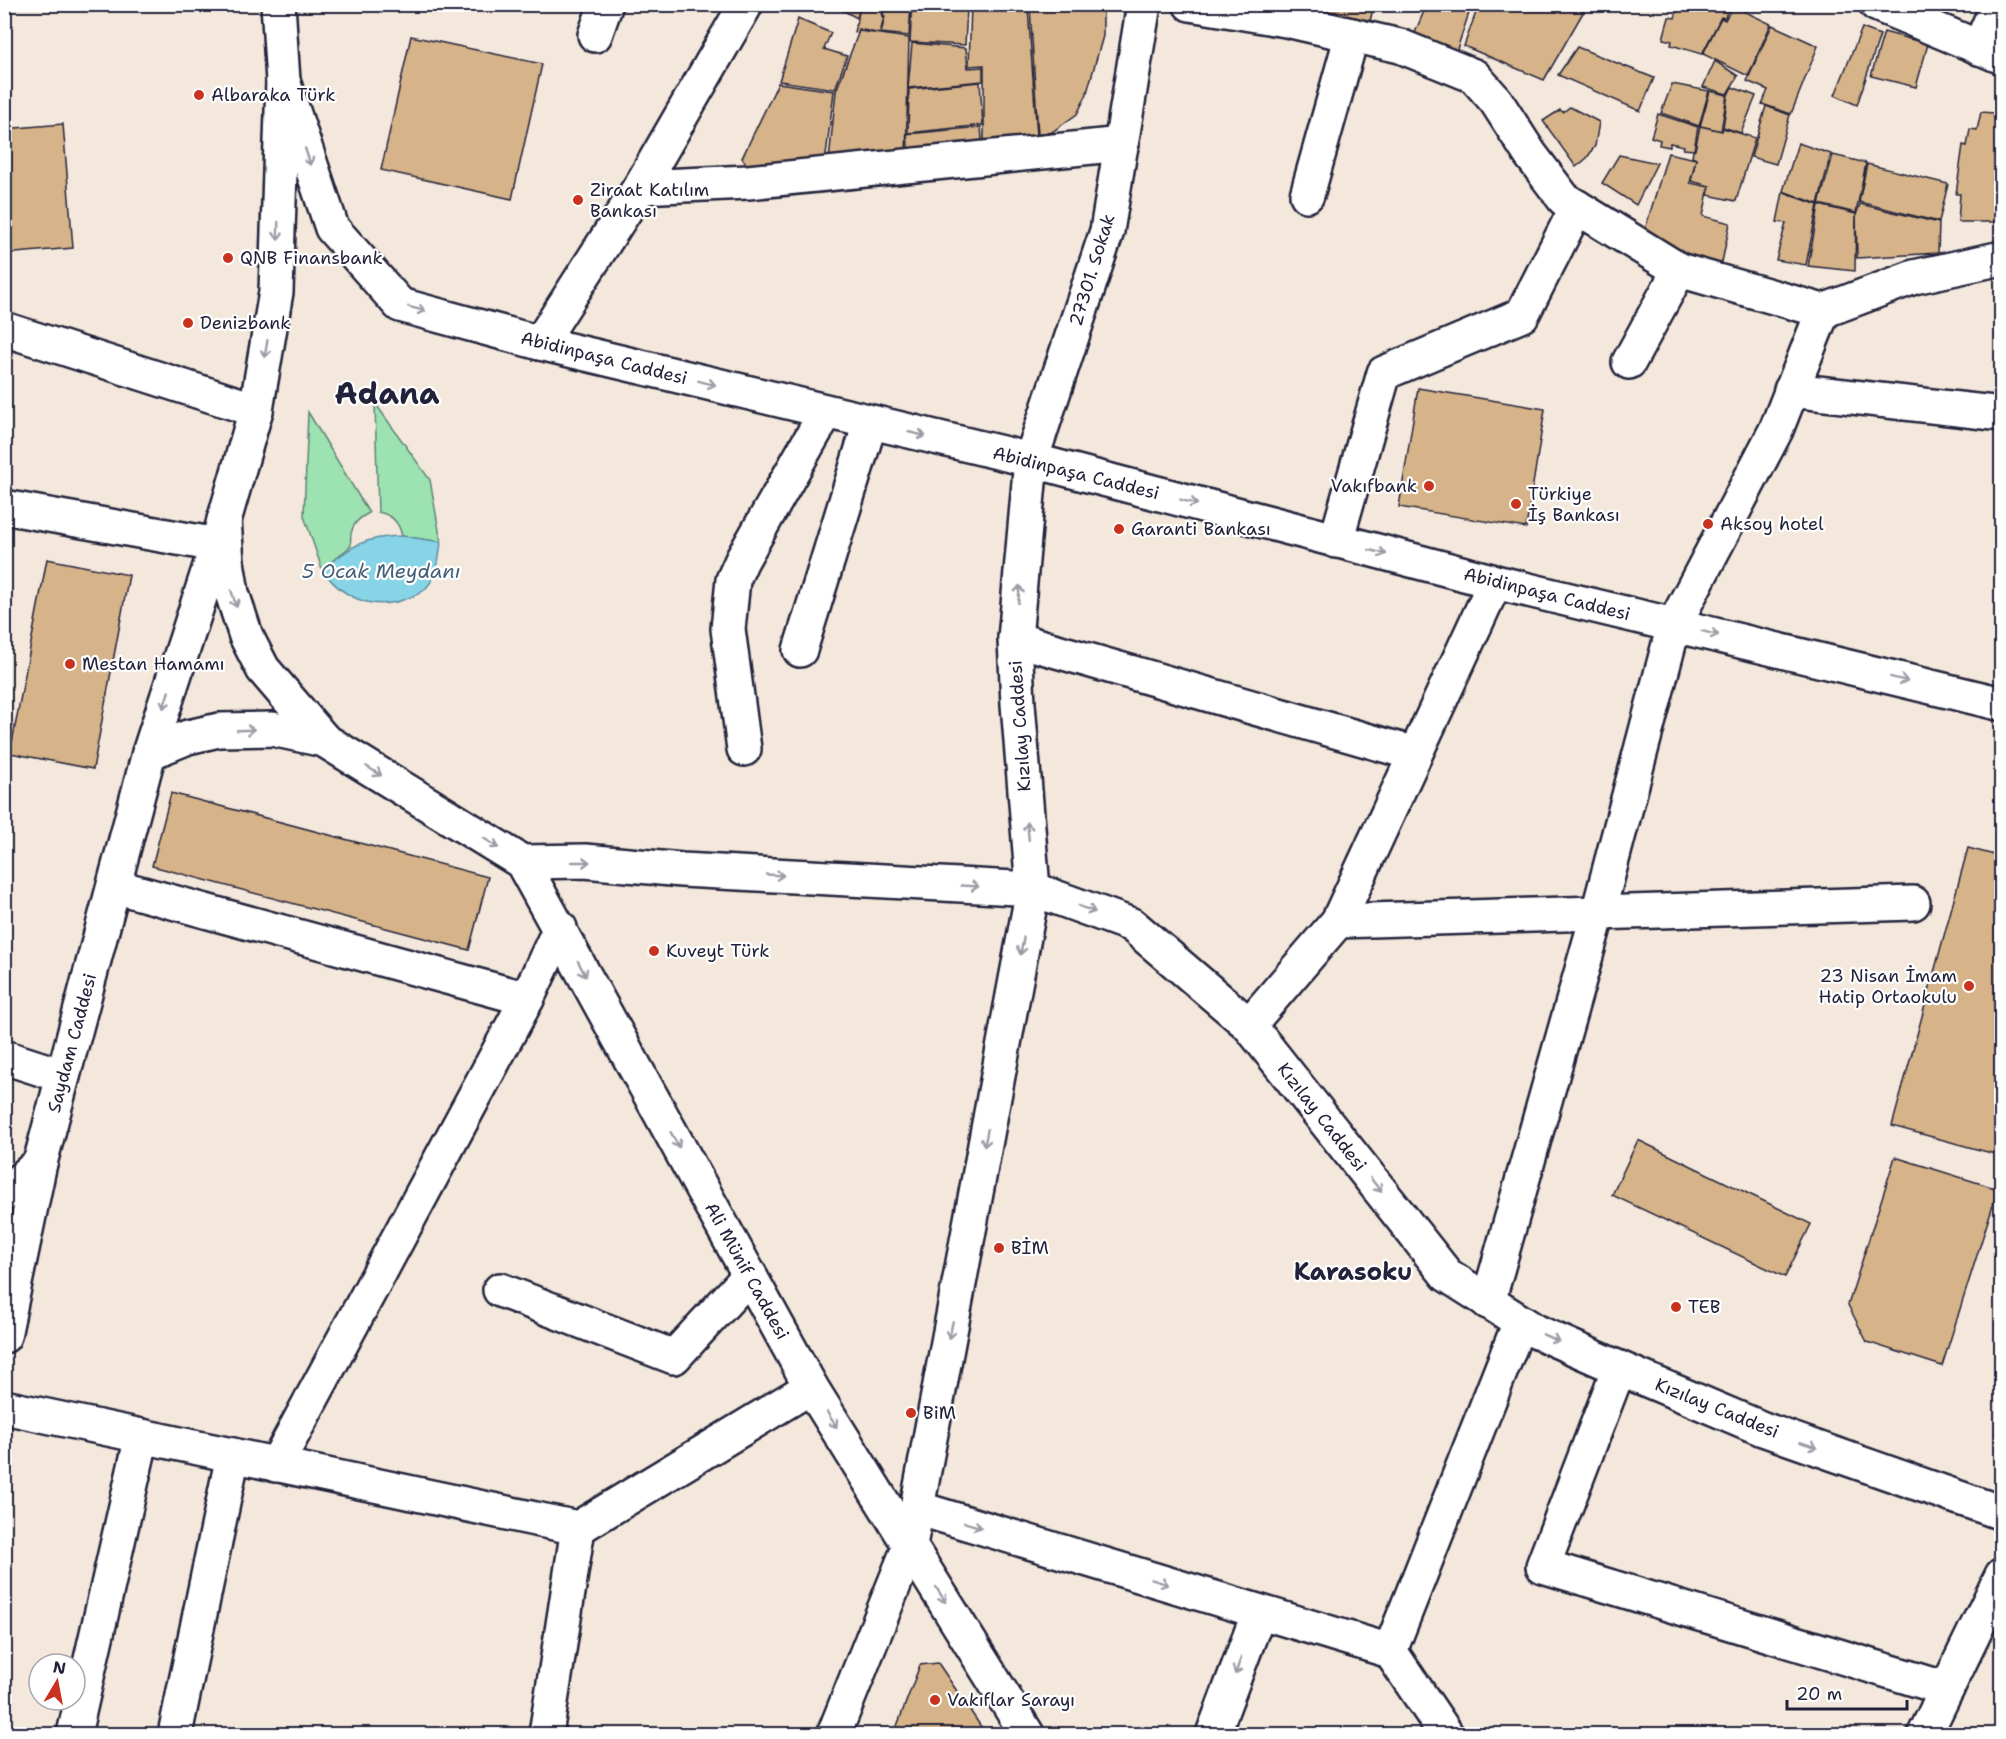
<svg xmlns="http://www.w3.org/2000/svg" width="2006" height="1739" font-family="'Shantell Sans',sans-serif">
<style>
.green{fill:#9ce3b1;stroke:#5f8276;stroke-width:1.5}
.water{fill:#87d4e6;stroke:#5f8da2;stroke-width:1.5}
.building{fill:#d6b388;stroke:#22223b;stroke-width:1.5}
.lines{fill:none;stroke-linecap:round;stroke-linejoin:round}
.minor-casing{stroke:#22223b;stroke-width:38}
.secondary-casing{stroke:#22223b;stroke-width:38}
.minor{stroke:#fff;stroke-width:33}
.secondary{stroke:#fff;stroke-width:33}
.oneway{stroke:#9c9ca7}
.poi-dot{fill:#c8321e;stroke:#fff;stroke-width:2}
.labels{text-anchor:middle;dominant-baseline:central;stroke-width:4.5;stroke-linejoin:round;paint-order:stroke}
.poi-label{font-size:18px;fill:#22223b;stroke:#fff;text-anchor:start}
.street-label{font-size:18px;fill:#22223b;stroke:#fff}
.water-label{font-size:20px;font-style:italic;fill:#456077;stroke:#fff}
.district-label{font-size:24px;font-weight:bold;fill:#22223b;stroke:#fff}
.town-label{font-size:30px;font-weight:bold;fill:#22223b;stroke:#fff}
</style>
<rect width="100%" height="100%" fill="#f3e8db"/>
<filter id="ink" filterUnits="userSpaceOnUse"><feTurbulence type="fractalNoise" baseFrequency=".0167" numOctaves="2"/><feDisplacementMap in="SourceGraphic" scale="12" xChannelSelector="R" yChannelSelector="G"/><feConvolveMatrix kernelMatrix="1 2 1 2 8 2 1 2 1" color-interpolation-filters="sRGB"/></filter>
<g filter="url(#ink)">
<!-- green -->
<g class="green">
<path d="M 375,403 L 430,480 L 441,542 L 402,536 C 399,522 392,515 378,512 Z"/>
<path d="M 308,412 L 369,513 C 354,520 349,530 351,546 L 322,569 L 304,516 Z"/>
</g>
<!-- water -->
<path class="water" d="M 402,536 L 441,542 C 439,557 438,574 427,587 C 422,594 411,597 403,600 C 370,611 340,596 322,569 C 352,546 363,537 402,536 Z"/>
<!-- building -->
<g class="building">
<polygon points="831,4 861,4 857,18"/>
<polygon points="861,4 884,4 882,16 884,17 880,34 859,29 858,33 854,32"/>
<polygon points="885,4 911,4 909,36 881,33 885,16 883,16"/>
<polygon points="912,4 967,8 965,45 910,42"/>
<polygon points="971,4 1006,4 1028,8 1037,136 984,145 984,65 969,66"/>
<polygon points="1049,4 1103,4 1103,36 1086,96 1077,114 1052,132 1038,135 1030,7"/>
<polygon points="1292,4 1322,4 1319,18 1291,10"/>
<polygon points="1323,4 1374,4 1368,31 1320,19"/>
<polygon points="1427,4 1472,4 1456,52 1414,35"/>
<polygon points="1479,4 1588,4 1544,80 1464,46"/>
<polygon points="1679,4 1708,4 1727,11 1725,18 1721,17 1702,54 1671,45 1672,41 1663,39 1669,17 1675,18"/>
<polygon points="1712,4 1732,4 1729,11"/>
<polygon points="1733,6 1771,24 1748,76 1703,54 1721,18 1725,20"/>
<polygon points="798,19 831,33 824,49 847,56 835,89 779,81"/>
<polygon points="1772,25 1818,46 1791,114 1762,104 1768,90 1747,81"/>
<polygon points="1862,28 1880,35 1857,105 1835,95"/>
<polygon points="859,31 909,38 906,157 829,160 836,91"/>
<polygon points="1884,32 1928,44 1916,87 1871,76"/>
<polygon points="411,36 542,64 512,199 381,170"/>
<polygon points="912,43 966,48 968,68 983,67 983,81 908,88"/>
<polygon points="1577,47 1654,78 1640,111 1558,75"/>
<polygon points="1715,61 1738,76 1727,94 1703,87"/>
<polygon points="980,82 983,125 908,133 909,89"/>
<polygon points="778,83 834,91 825,163 751,171 742,158"/>
<polygon points="1672,84 1709,91 1699,126 1661,113"/>
<polygon points="1732,87 1756,96 1741,133 1723,127 1728,95"/>
<polygon points="1710,91 1727,95 1721,131 1700,126"/>
<polygon points="1997,94 2002,95 2002,222 1958,222 1960,194 1956,194 1963,145 1967,146 1970,129 1977,130 1981,112 1994,113"/>
<polygon points="1766,106 1790,115 1776,164 1751,157"/>
<polygon points="1570,107 1599,122 1595,146 1587,158 1576,167 1543,121 1560,110 1563,112"/>
<polygon points="1658,114 1698,127 1694,150 1683,149 1684,146 1670,143 1670,147 1659,145 1660,140 1651,137"/>
<polygon points="63,124 73,248 4,254 4,129"/>
<polygon points="1700,126 1722,131 1723,128 1755,138 1736,201 1708,195 1710,186 1691,181 1696,159 1692,157 1693,151 1695,150"/>
<polygon points="981,127 983,152 909,157 907,134"/>
<polygon points="1798,143 1831,154 1818,204 1783,191"/>
<polygon points="1668,153 1696,159 1690,183 1709,187 1703,216 1730,223 1721,267 1676,249 1644,233"/>
<polygon points="1619,155 1657,163 1636,205 1602,183"/>
<polygon points="1833,155 1866,163 1856,213 1819,204"/>
<polygon points="1867,164 1948,184 1939,222 1859,202"/>
<polygon points="1783,192 1818,205 1806,265 1776,260 1786,223 1777,222"/>
<polygon points="1860,204 1939,223 1938,253 1857,258 1856,215"/>
<polygon points="1819,205 1856,214 1855,271 1808,266"/>
<polygon points="1418,388 1545,409 1526,528 1399,507"/>
<polygon points="47,559 129,575 93,769 10,753"/>
<polygon points="171,793 488,877 469,950 152,866"/>
<polygon points="1968,848 2002,857 2002,1156 1892,1126"/>
<polygon points="1638,1140 1811,1224 1785,1277 1612,1195"/>
<polygon points="1895,1157 1998,1189 1942,1366 1867,1342 1848,1305"/>
<polygon points="938,1663 986,1734 894,1734 920,1665"/>
</g>
<g class="lines">
<!-- minor casing -->
<g class="minor-casing">
<g id="minor">
<polyline points="1190,4 1286,20 1400,46 1474,76 1496,101 1530,154 1564,199 1679,270 1823,311 1914,277 2002,258"/>
<polyline points="1876,4 2002,57"/>
<polyline points="595,35 606,4"/>
<polyline points="1979,48 1998,4"/>
<polyline points="640,187 748,182 1122,144"/>
<polyline points="1307,195 1352,35"/>
<polyline points="4,329 256,410"/>
<polyline points="540,343 640,187 746,4"/>
<polyline points="1629,362 1679,270"/>
<polyline points="1791,390 2002,414"/>
<polyline points="1031,460 1107,231 1144,4"/>
<polyline points="4,507 217,545"/>
<polyline points="1336,541 1384,373 1522,315 1577,207"/>
<polyline points="1015,639 1415,754"/>
<polyline points="800,650 870,423"/>
<polyline points="744,749 728,629 733,580 742,560 826,412"/>
<polyline points="114,886 527,999"/>
<polyline points="1338,921 1913,903"/>
<polyline points="1249,1025 1338,921 1495,582"/>
<polyline points="4,1057 63,1076"/>
<polyline points="500,1290 674,1357 750,1275"/>
<polyline points="1488,1302 1598,913 1674,625 1776,430 1823,311"/>
<polyline points="1619,1368 1543,1566 1947,1689"/>
<polyline points="4,1407 578,1528 811,1387"/>
<polyline points="276,1465 527,999 560,928"/>
<polyline points="917,1508 1390,1651 1446,1734"/>
<polyline points="1390,1651 1520,1322"/>
<polyline points="74,1734 142,1436"/>
<polyline points="175,1734 233,1455"/>
<polyline points="546,1734 578,1528"/>
<polyline points="834,1734 910,1545 1033,889"/>
<polyline points="1213,1734 1259,1612"/>
<polyline points="1925,1734 2002,1575"/>
</g>
</g>
<!-- secondary casing -->
<g class="secondary-casing">
<g id="secondary">
<polyline points="283,81 332,228 400,305 540,343 1031,460 1495,582 2002,704"/>
<polyline points="1031,460 1015,639 1018,704 1033,889"/>
<polyline points="224,520 227,562 232,593 246,636 263,669 324,740 522,862 811,1387 1027,1734"/>
<polyline points="149,753 188,737 219,730 272,729 324,740"/>
<polyline points="522,862 585,861 682,870 1033,889 1132,925 1249,1025 1447,1275 1535,1331 1619,1368 1763,1429 2002,1513"/>
<polyline points="4,1194 40,1163"/>
<polyline points="4,1336 40,1163 149,753 217,545 256,410 276,292 283,81 278,4"/>
</g>
</g>
<!-- minor -->
<use href="#minor" class="minor"/>
<!-- secondary -->
<use href="#secondary" class="secondary"/>
</g>
<!-- one-way arrows -->
<defs><path id="oneway-shaft" d="M-6 0H5M1.5-3L5.5 0L1.5 3" fill="none" stroke-width="1.6" stroke-linecap="round" stroke-linejoin="round" transform="scale(1.5)"/></defs>
<g class="oneway">
<use href="#oneway-shaft" transform="translate(308 157) rotate(71)"/>
<use href="#oneway-shaft" transform="translate(278 231) rotate(92)"/>
<use href="#oneway-shaft" transform="translate(417 309) rotate(15)"/>
<use href="#oneway-shaft" transform="translate(266 349) rotate(99)"/>
<use href="#oneway-shaft" transform="translate(707 383) rotate(14)"/>
<use href="#oneway-shaft" transform="translate(917 434) rotate(13)"/>
<use href="#oneway-shaft" transform="translate(1189 502) rotate(15)"/>
<use href="#oneway-shaft" transform="translate(1378 552) rotate(14)"/>
<use href="#oneway-shaft" transform="translate(1019 594) rotate(-85)"/>
<use href="#oneway-shaft" transform="translate(234 599) rotate(72)"/>
<use href="#oneway-shaft" transform="translate(1710 633) rotate(14)"/>
<use href="#oneway-shaft" transform="translate(1899 679) rotate(14)"/>
<use href="#oneway-shaft" transform="translate(166 700) rotate(108)"/>
<use href="#oneway-shaft" transform="translate(246 730) rotate(-2)"/>
<use href="#oneway-shaft" transform="translate(374 771) rotate(32)"/>
<use href="#oneway-shaft" transform="translate(1028 831) rotate(-95)"/>
<use href="#oneway-shaft" transform="translate(491 843) rotate(33)"/>
<use href="#oneway-shaft" transform="translate(581 862)"/>
<use href="#oneway-shaft" transform="translate(775 875) rotate(3)"/>
<use href="#oneway-shaft" transform="translate(970 886) rotate(3)"/>
<use href="#oneway-shaft" transform="translate(1087 909) rotate(20)"/>
<use href="#oneway-shaft" transform="translate(1022 946) rotate(101)"/>
<use href="#oneway-shaft" transform="translate(582 969) rotate(62)"/>
<use href="#oneway-shaft" transform="translate(986 1138) rotate(101)"/>
<use href="#oneway-shaft" transform="translate(675 1140) rotate(61)"/>
<use href="#oneway-shaft" transform="translate(1376 1185) rotate(52)"/>
<use href="#oneway-shaft" transform="translate(951 1330) rotate(101)"/>
<use href="#oneway-shaft" transform="translate(1551 1338) rotate(24)"/>
<use href="#oneway-shaft" transform="translate(832 1420) rotate(58)"/>
<use href="#oneway-shaft" transform="translate(1809 1445) rotate(19)"/>
<use href="#oneway-shaft" transform="translate(973 1525) rotate(17)"/>
<use href="#oneway-shaft" transform="translate(1160 1582) rotate(17)"/>
<use href="#oneway-shaft" transform="translate(941 1595) rotate(58)"/>
<use href="#oneway-shaft" transform="translate(1238 1666) rotate(110)"/>
</g>
</g>
<!-- markers -->
<g class="poi-dot">
<circle cx="199" cy="95" r="6"/>
<circle cx="578" cy="200" r="6"/>
<circle cx="228" cy="258" r="6"/>
<circle cx="188" cy="323" r="6"/>
<circle cx="1429" cy="486" r="6"/>
<circle cx="1516" cy="504" r="6"/>
<circle cx="1708" cy="524" r="6"/>
<circle cx="1119" cy="529" r="6"/>
<circle cx="70" cy="664" r="6"/>
<circle cx="654" cy="951" r="6"/>
<circle cx="1969" cy="986" r="6"/>
<circle cx="999" cy="1248" r="6"/>
<circle cx="1676" cy="1307" r="6"/>
<circle cx="911" cy="1413" r="6"/>
<circle cx="935" cy="1700" r="6"/>
</g>
<g class="labels">
<!-- poi labels -->
<g class="poi-label">
<text x="211" y="95">Albaraka Türk</text>
<text x="590" y="190">Ziraat Katılım<tspan x="590" dy="21">Bankası</tspan></text>
<text x="240" y="258">QNB Finansbank</text>
<text x="200" y="323">Denizbank</text>
<text x="1417" y="486" text-anchor="end">Vakıfbank</text>
<text x="1528" y="494">Türkiye<tspan x="1528" dy="21">İş Bankası</tspan></text>
<text x="1720" y="524">Aksoy hotel</text>
<text x="1131" y="529">Garanti Bankası</text>
<text x="82" y="664">Mestan Hamamı</text>
<text x="666" y="951">Kuveyt Türk</text>
<text x="1957" y="976" text-anchor="end">23 Nisan İmam<tspan x="1957" dy="21">Hatip Ortaokulu</tspan></text>
<text x="1011" y="1248">BİM</text>
<text x="1688" y="1307">TEB</text>
<text x="923" y="1413">BiM</text>
<text x="947" y="1700">Vakıflar Sarayı</text>
</g>
<!-- street labels -->
<g class="street-label">
<text transform="translate(1092 270) rotate(-73)">27301. Sokak</text>
<text transform="translate(604 358) rotate(14)">Abidinpaşa Caddesi</text>
<text transform="translate(1076 473) rotate(14)">Abidinpaşa Caddesi</text>
<text transform="translate(1547 594) rotate(14)">Abidinpaşa Caddesi</text>
<text transform="translate(1020 726) rotate(-94)">Kızılay Caddesi</text>
<text transform="translate(72 1043) rotate(-75)">Saydam Caddesi</text>
<text transform="translate(1322 1117) rotate(52)">Kızılay Caddesi</text>
<text transform="translate(747 1271) rotate(61)">Ali Münif Caddesi</text>
<text transform="translate(1717 1408) rotate(22)">Kızılay Caddesi</text>
</g>
<!-- water labels -->
<g class="water-label">
<text x="381" y="571">5 Ocak Meydanı</text>
</g>
<!-- district labels -->
<g class="district-label">
<text x="1353" y="1272">Karasoku</text>
</g>
<!-- town labels -->
<g class="town-label">
<text x="387" y="393">Adana</text>
</g>
</g>
<!-- margin -->
<rect width="2006" height="1739" fill="none" stroke="#fff" stroke-width="24"/>
<rect x="12" y="12" width="1982" height="1715" fill="none" stroke="#22223b" stroke-width="2" filter="url(#ink)"/>
<!-- north arrow -->
<g transform="translate(57 1682) rotate(10)"><circle r="28" fill="#ffffff" stroke="#a7a7b1" stroke-width="1.5"/>
<path d="M0-4.5L10 22L0 15L-10 22Z" fill="#c8321e"/>
<text y="-9" font-size="16" font-weight="bold" text-anchor="middle" fill="#22223b">N</text>
</g>
<!-- scale -->
<path d="M1787 1700v9h120v-9" fill="none" stroke="#22223b" stroke-width="3"/>
<text x="1796" y="1700" font-size="18" fill="#22223b" stroke="#ffffff" stroke-width="4.5" paint-order="stroke">20 m</text>
</svg>
